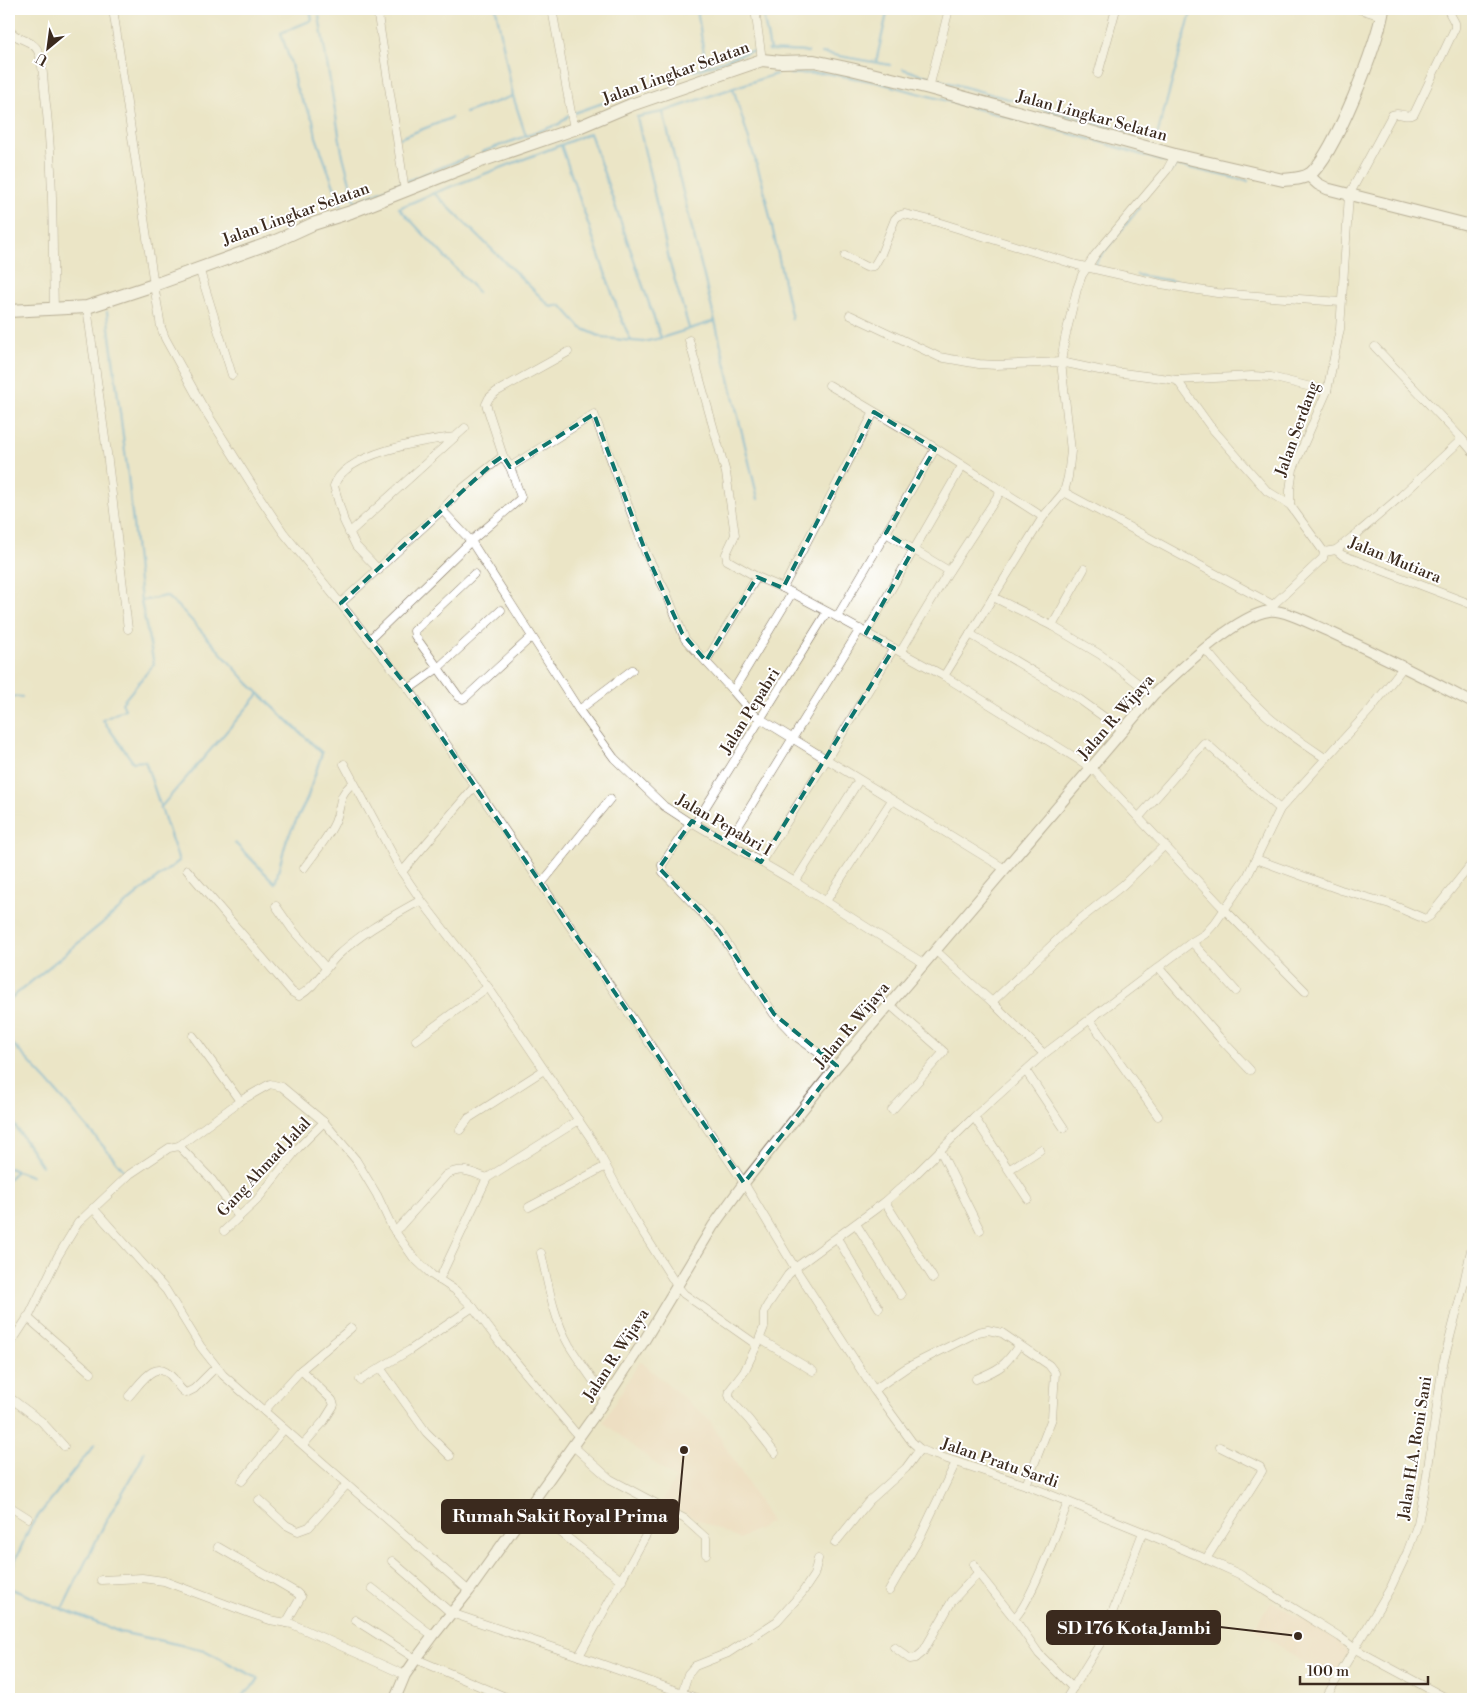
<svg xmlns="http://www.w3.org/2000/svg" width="1482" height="1708" font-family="'Libre Bodoni',serif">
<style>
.built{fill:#f0d6bc}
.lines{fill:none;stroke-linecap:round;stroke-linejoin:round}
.stream{stroke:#59a5d2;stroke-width:2.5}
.minor-casing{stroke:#796b59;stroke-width:9}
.tertiary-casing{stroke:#796b59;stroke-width:12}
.secondary-casing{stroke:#796b59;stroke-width:13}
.trunk-casing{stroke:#796b59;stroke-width:14}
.minor{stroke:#fff;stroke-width:8}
.tertiary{stroke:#fff;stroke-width:10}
.secondary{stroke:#fff;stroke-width:11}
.trunk{stroke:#fff;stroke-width:12}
.marked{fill:none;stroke:#0f766e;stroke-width:4;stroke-dasharray:10 6;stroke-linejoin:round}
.labels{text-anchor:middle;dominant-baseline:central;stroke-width:4;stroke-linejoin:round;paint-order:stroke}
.street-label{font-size:16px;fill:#3b2a1e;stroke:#fff}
.leader{fill:none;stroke:#3b2a1e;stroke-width:2}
.callout-dot{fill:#3b2a1e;stroke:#fff;stroke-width:2}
.callout{fill:#3b2a1e;stroke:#3b2a1e;stroke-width:2}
.callout-label{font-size:18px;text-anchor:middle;font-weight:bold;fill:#fff}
</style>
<rect width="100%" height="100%" fill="#fff"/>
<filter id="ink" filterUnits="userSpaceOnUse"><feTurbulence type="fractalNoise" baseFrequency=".02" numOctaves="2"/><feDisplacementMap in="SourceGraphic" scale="10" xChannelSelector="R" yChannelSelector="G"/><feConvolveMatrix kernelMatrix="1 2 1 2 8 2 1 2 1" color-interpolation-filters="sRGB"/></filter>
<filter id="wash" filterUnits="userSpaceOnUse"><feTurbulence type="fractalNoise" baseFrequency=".0096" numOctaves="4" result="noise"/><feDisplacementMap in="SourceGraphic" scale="20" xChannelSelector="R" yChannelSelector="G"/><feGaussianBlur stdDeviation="1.12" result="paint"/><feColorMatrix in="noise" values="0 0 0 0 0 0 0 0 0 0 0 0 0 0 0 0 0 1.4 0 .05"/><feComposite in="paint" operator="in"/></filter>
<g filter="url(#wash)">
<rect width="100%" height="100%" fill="#ebe5c6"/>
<!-- built -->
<g class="built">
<polygon points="640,1361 709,1419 771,1522 739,1539 662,1502 675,1479 603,1422"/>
<polygon points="1272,1601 1344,1643 1348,1654 1330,1682 1254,1628"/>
</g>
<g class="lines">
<!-- stream -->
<g class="stream">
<polyline points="310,9 312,20 281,33 291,64 296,88 313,120 316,137 341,206 342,205"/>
<polyline points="496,9 513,96 526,136"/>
<polyline points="697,9 706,67"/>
<polyline points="762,9 770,50"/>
<polyline points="319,16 342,152 355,202 401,183"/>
<polyline points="768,50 808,52"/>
<polyline points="822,53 890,65"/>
<polyline points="876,62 888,9"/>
<polyline points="903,69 929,77 929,76"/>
<polyline points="694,71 748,52 758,51"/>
<polyline points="790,74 825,73 876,82 1094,140 1165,162"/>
<polyline points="939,80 1012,100"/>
<polyline points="733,88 776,74"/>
<polyline points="1025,104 1156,140 1192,9"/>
<polyline points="663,112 637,117 670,264 689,328"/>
<polyline points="465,113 513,96"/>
<polyline points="574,113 681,76"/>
<polyline points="400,138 451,118"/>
<polyline points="561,145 590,133 661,338"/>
<polyline points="482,152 559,124 569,115"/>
<polyline points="1170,172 1176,165 1248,181"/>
<polyline points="407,181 468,157"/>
<polyline points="434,193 399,208 478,292"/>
<polyline points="1097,266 1095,263 1139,208"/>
<polyline points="1137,275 1214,288"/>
<polyline points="107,312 128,475 141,601"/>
<polyline points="715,321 758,499"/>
<polyline points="631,341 619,313 561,145 434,193 551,307 561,305 581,328 604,338 643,342 661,338 715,321 663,112 733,88 763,185 792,319"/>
<polyline points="9,696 22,697"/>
<polyline points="160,808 259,694"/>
<polyline points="9,1000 157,878 179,861 145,761 133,762 103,720 125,709 122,703 154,664 141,601 166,596 184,612 249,684 322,753 307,799 287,839 275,883 235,843"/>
<polyline points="9,1040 49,1083 127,1174"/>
<polyline points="9,1117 42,1166"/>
<polyline points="9,1168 31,1176"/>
<polyline points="9,1179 16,1171"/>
<polyline points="9,1574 31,1525 95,1444"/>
<polyline points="9,1588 62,1609 105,1523 139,1464 144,1452"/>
<polyline points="62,1609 120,1632 204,1650 257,1678 258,1681 239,1699"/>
</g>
</g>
</g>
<g filter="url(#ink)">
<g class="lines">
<!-- minor casing -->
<g class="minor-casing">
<g id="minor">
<polyline points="113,9 154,285 161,327 165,338 203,407 259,496 283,532 409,689 744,1183 795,1268 874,1390 912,1442 920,1449 929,1453 1026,1485 1143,1532 1206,1559 1239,1574 1340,1637 1355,1649 1448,1699"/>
<polyline points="377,9 405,191"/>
<polyline points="552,9 574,129"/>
<polyline points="755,9 762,60"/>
<polyline points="1359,9 1382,16"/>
<path d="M 9,29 C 15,41 33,39 38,51 C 44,64 43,82 45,96 C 54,166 52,239 54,309"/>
<polyline points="1098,74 1116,9"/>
<polyline points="929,88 949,9"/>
<polyline points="845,256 866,267 874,266 881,254 895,219 898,216 904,214 934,221 1077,265 1161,284 1217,293 1341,302"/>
<polyline points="199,268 232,375"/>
<polyline points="87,307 107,453 128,629"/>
<polyline points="850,315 939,357 979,364 996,365 1061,362 1099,370 1177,380 1252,376 1271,377 1327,391"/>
<polyline points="689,340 726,473 735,535 726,554 727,560 757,577 783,588 837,617 944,676 1092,768 1224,909 1305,991"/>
<polyline points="1375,347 1462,439 1473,452"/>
<polyline points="1177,380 1210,426 1267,491 1290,505"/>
<polyline points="829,385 926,442 1043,517"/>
<polyline points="510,467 594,414 646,553 666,592 685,639 733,691 752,713 761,719 1005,869"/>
<polyline points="1064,492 1273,605"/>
<polyline points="442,510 471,541 579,710 614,758 664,806 690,823 695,824 795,882 923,963"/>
<polyline points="349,533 465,428"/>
<polyline points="886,533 949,571"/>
<polyline points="1336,550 1342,555 1473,605"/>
<polyline points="1324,552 1336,550 1359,532 1401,496 1462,439"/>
<path d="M 379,570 L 356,546 L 344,521 L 334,486 C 344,453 425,440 455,437"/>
<polyline points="474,574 414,631 415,636 459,697 463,699 465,698 528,640"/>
<polyline points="783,588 874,412"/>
<polyline points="993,597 1052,626 1101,655 1153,695"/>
<polyline points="341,603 442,510 458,492 503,456"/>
<path d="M 1272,610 L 1273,605 L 1323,558 L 1324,552 L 1290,505 L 1290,490 L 1293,469 L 1327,391 L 1340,329 L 1349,195 L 1392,115 C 1399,111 1407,119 1414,114 L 1455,28 L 1455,23 L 1449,12"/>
<polyline points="837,617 935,449"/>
<polyline points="1052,626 1084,569"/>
<polyline points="866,633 962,466"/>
<polyline points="970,634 1079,699 1122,730"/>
<polyline points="370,639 471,541 520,499 521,497 510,467 503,456 486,404 489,398 496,392 568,352"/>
<path d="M 1205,649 C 1223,671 1242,692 1263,712 C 1281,729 1304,744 1325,758"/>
<polyline points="901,651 949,571 1001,491"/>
<polyline points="706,661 757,577"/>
<polyline points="944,676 1043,517 1064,492 1068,477 1071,451 1061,362 1065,338 1077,289 1082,275 1095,255 1167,170 1175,155"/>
<polyline points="409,689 438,668 501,610"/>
<polyline points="733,691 792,593"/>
<polyline points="579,710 632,670"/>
<polyline points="344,764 402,872 421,900 488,987 592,1140 632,1215 677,1286 684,1294 757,1345"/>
<polyline points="1139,817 1204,743 1207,744 1280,809"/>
<polyline points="690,823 662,865 663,872 719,931 774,1014 794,1035 837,1066"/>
<polyline points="695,824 827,612"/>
<polyline points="728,843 860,629"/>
<polyline points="1256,859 1341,890 1390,904 1425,919 1430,916 1473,862"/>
<polyline points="761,862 827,759 894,648"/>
<path d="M 304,868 C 314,854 328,838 335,822 C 343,804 336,797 353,783"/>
<path d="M 187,870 L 292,992 L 299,996 C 315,987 324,969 337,956 C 362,932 391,917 421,900"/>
<polyline points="402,872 475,786"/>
<polyline points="795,882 859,780"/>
<polyline points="541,884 610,799"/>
<polyline points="826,901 892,800"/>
<polyline points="276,906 292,929 326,968"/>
<polyline points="1192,942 1236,991"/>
<polyline points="935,950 992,1002 1044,1054"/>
<polyline points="1159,968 1219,1037 1250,1070"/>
<polyline points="992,1002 1074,924 1123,885 1165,845"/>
<polyline points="889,1004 944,1052 892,1110"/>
<polyline points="1090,1020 1158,1116"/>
<polyline points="193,1036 240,1101"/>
<polyline points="416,1040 488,987"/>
<polyline points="1026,1071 1064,1128"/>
<polyline points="974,1117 1028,1199"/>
<polyline points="460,1130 469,1118 544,1070"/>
<polyline points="179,1146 212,1180 239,1217"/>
<polyline points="940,1150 980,1230"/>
<polyline points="1010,1169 1040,1150"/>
<polyline points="885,1202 933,1278"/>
<polyline points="529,1207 606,1166"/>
<polyline points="93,1208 166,1290 201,1347 223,1375 469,1591"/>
<polyline points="856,1224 901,1295"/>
<polyline points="224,1231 257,1200 298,1148 324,1122"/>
<path d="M 395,1232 L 446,1175 C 462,1166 470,1172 487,1178"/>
<polyline points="837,1238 879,1308"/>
<path d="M 541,1253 C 548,1283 553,1317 569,1345 C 580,1363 594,1381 606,1399"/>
<polyline points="439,1280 487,1178 579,1120"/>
<polyline points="27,1317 91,1373"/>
<polyline points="760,1339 813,1371"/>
<polyline points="9,1346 30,1314 58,1256 78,1223 130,1174 169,1148 179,1146 240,1101 270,1084 282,1087 324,1122 356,1160 377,1195 392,1227 413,1257 432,1275 455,1290 473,1307 500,1343 579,1437"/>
<polyline points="381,1369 426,1432 450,1456"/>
<polyline points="301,1370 332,1400 334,1405 324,1421 303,1445"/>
<path d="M 976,1379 C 1000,1369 1005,1366 1019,1345"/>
<polyline points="360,1380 410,1350 473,1307"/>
<polyline points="874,1390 906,1368 978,1332 988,1330 1002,1333 1049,1365 1055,1373 1052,1418 1026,1485"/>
<path d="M 129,1396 C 142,1382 155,1357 173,1378 C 177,1384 180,1390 186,1393 L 194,1389 L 216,1367"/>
<polyline points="9,1397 41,1421 64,1446"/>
<polyline points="264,1411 301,1370 351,1328"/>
<polyline points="573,1446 610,1479 685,1519 706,1538 706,1554"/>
<polyline points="775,1453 749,1420 731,1400 729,1395 730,1390 744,1372 757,1345 764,1327 764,1313 767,1306 788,1275 795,1268 885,1202 914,1176 974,1117 1044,1054 1192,942 1205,934 1215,923 1247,877 1280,809 1370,710 1404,666"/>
<polyline points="242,1481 284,1429"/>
<polyline points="259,1500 286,1525 298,1531 309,1527 347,1484"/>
<polyline points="9,1506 28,1518"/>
<polyline points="530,1508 622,1581"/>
<polyline points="835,1543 869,1501 906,1468 920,1449"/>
<polyline points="218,1547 297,1593 301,1597 286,1623"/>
<polyline points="1206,1559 1262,1471 1260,1467 1220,1447"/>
<polyline points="392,1561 451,1613 579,1656 699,1699"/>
<polyline points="974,1564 978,1573 1014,1618 1039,1654 1073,1688"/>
<polyline points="101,1580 142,1578 164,1581 252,1614 270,1620 292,1624 405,1675"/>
<polyline points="372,1588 433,1636"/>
<polyline points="889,1591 920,1537 956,1462"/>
<path d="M 1014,1618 C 1029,1608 1060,1523 1068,1502"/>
<polyline points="355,1620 416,1659 510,1699"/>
<polyline points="894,1647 910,1659 916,1658 923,1652 952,1601 978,1573"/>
<polyline points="579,1656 661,1508"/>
<polyline points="682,1693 688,1674 695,1666 728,1653 777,1621 802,1593 814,1575 818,1559"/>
<polyline points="1066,1699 1101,1642 1143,1532"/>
<polyline points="1325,1699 1391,1587 1407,1553 1418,1523 1426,1481 1443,1364 1463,1287 1473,1241"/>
</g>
</g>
<!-- tertiary casing -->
<g class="tertiary-casing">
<path id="tertiary" d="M 395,1699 L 405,1675 L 416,1659 L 433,1636 L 469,1591 L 606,1399 L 644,1341 L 713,1226 L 744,1183 L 837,1066 L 1153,695 C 1179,671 1235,616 1269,611 C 1285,609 1315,626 1330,632 C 1378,654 1426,678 1473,703"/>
</g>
<!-- secondary casing -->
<g class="secondary-casing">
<polyline id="secondary" points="1308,175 1318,184 1328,189 1473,226"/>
</g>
<!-- trunk casing -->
<g class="trunk-casing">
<path id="trunk" d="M 9,311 L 87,307 L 154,285 L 278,240 L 313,224 L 351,212 L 478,162 L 574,129 L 631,105 L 762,60 L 781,62 L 814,61 L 851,69 L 929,88 L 1175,155 L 1283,180 C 1292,179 1303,179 1310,174 C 1334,156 1379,41 1383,9"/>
</g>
<!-- minor -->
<use href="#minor" class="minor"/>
<!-- tertiary -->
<use href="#tertiary" class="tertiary"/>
<!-- secondary -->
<use href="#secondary" class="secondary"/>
<!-- trunk -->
<use href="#trunk" class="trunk"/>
</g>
</g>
<!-- marked area -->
<path d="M0 0H1482V1708H0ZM 874,412 L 935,449 L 886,533 L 913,550 L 866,633 L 894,648 L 761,862 L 692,821 L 659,868 L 719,931 L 774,1014 L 837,1066 L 744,1183 L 409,689 L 341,603 L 493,463 L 503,456 L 510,467 L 594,414 L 646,553 L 682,633 L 706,661 L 757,577 L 783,588 Z" fill="#ebe5c6" fill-opacity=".55" fill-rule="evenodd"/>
<path class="marked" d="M 874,412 L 935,449 L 886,533 L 913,550 L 866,633 L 894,648 L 761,862 L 692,821 L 659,868 L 719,931 L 774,1014 L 837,1066 L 744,1183 L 409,689 L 341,603 L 493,463 L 503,456 L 510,467 L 594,414 L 646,553 L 682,633 L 706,661 L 757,577 L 783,588 Z"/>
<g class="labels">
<!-- street labels -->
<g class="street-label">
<text transform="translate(676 73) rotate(-20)">Jalan Lingkar Selatan</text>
<text transform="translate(1092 116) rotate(15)">Jalan Lingkar Selatan</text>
<text transform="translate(296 214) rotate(-20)">Jalan Lingkar Selatan</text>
<text transform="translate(1297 429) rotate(-70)">Jalan Serdang</text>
<text transform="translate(1395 560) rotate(22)">Jalan Mutiara</text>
<text transform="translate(750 711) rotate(-58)">Jalan Pepabri</text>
<text transform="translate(1116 717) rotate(-49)">Jalan R. Wijaya</text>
<text transform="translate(724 825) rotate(30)">Jalan Pepabri I</text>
<text transform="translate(852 1025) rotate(-50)">Jalan R. Wijaya</text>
<text transform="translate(264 1167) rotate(-47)">Gang Ahmad Jalal</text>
<text transform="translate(616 1355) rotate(-57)">Jalan R. Wijaya</text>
<text transform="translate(1415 1448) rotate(-81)">Jalan H.A. Roni Sani</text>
<text transform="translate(1000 1463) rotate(19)">Jalan Pratu Sardi</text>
</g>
</g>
<!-- callouts -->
<path class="leader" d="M684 1450L678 1516M1298 1636L1220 1627"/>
<g class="callout-dot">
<circle cx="684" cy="1450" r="5"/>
<circle cx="1298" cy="1636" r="5"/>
</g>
<g class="callout">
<rect x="442" y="1500" width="236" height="33" rx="5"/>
<rect x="1047" y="1611" width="173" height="33" rx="5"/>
</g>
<g class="callout-label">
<text x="560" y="1522">Rumah Sakit Royal Prima</text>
<text x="1134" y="1634">SD 176 Kota Jambi</text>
</g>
<!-- margin -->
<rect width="1482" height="1708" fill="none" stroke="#fff" stroke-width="30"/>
<!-- north arrow -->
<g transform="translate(48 48) rotate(209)" stroke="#ffffff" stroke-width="4" paint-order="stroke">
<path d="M0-4L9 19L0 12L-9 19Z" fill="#3b2a1e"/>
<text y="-8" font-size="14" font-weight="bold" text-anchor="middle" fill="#3b2a1e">U</text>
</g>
<!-- scale -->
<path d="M1300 1676v8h128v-8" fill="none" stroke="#3b2a1e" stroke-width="2.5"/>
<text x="1307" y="1676" font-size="15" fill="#3b2a1e" stroke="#ffffff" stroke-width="4" paint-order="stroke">100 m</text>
</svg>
